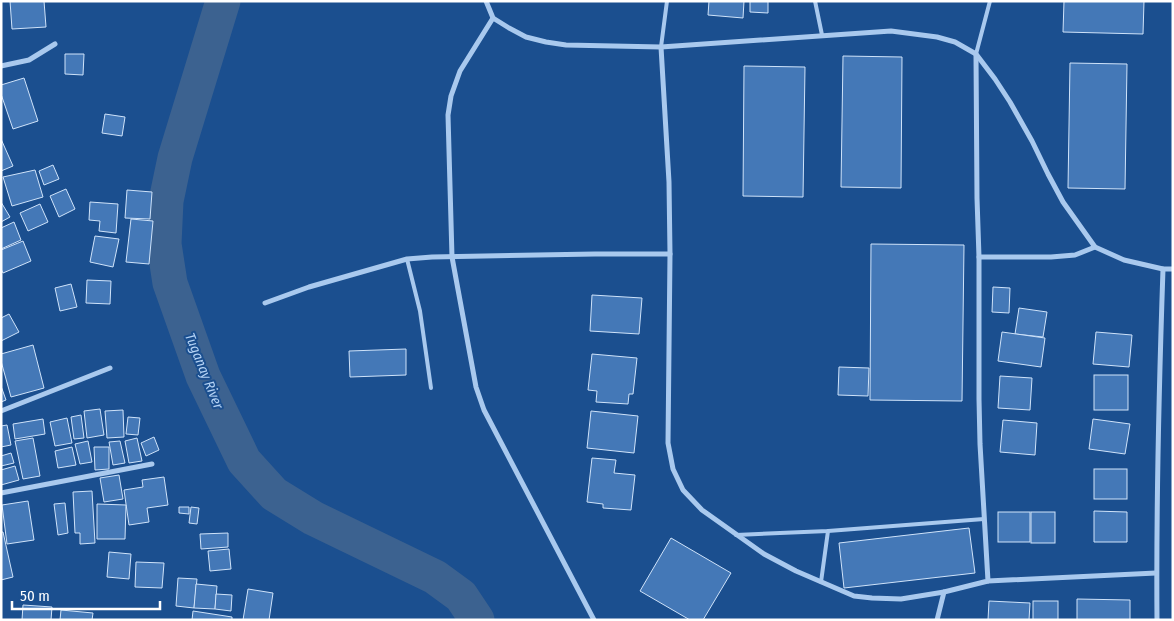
<svg xmlns="http://www.w3.org/2000/svg" width="1174" height="621" font-family="'Fira Sans Condensed',sans-serif">
<style>
.lines{fill:none;stroke-linecap:round;stroke-linejoin:round}
.river{stroke:#3c6290;stroke-width:35}
.building{fill:#4478b7;stroke:#cfe3fa}
.lane{stroke:#a9c9ee;stroke-width:4}
.street{stroke:#a9c9ee;stroke-width:5}
.labels{text-anchor:middle;dominant-baseline:central;stroke-width:4;stroke-linejoin:round;paint-order:stroke}
.water-label{font-size:14px;font-style:italic;fill:#b5d3f5;stroke:#1b4f8f}
</style>
<rect width="100%" height="100%" fill="#1b4f8f"/>
<g class="lines">
<!-- river -->
<polyline class="river" points="223,1 175,158 166,201 164,244 170,283 203,376 244,461 274,494 313,518 435,577 461,596 477,620"/>
</g>
<!-- building -->
<g class="building">
<polygon points="10,1 44,1 46,27 12,29"/>
<polygon points="709,1 744,1 743,18 708,15"/>
<polygon points="750,1 768,1 768,13 750,12"/>
<polygon points="1064,1 1144,1 1143,34 1063,32"/>
<polygon points="65,54 84,54 83,75 65,74"/>
<polygon points="843,56 902,57 901,188 841,187"/>
<polygon points="1070,63 1127,64 1125,189 1068,188"/>
<polygon points="744,66 805,67 803,197 743,196"/>
<polygon points="24,78 38,121 13,129 1,94 1,85"/>
<polygon points="105,114 125,117 122,136 102,133"/>
<polygon points="1,139 13,166 1,171"/>
<polygon points="53,165 59,179 44,185 39,171"/>
<polygon points="35,170 43,197 12,206 3,177"/>
<polygon points="66,189 75,209 59,217 50,196"/>
<polygon points="127,190 152,192 150,219 125,218"/>
<polygon points="1,202 10,217 1,222"/>
<polygon points="90,202 118,204 116,233 99,231 100,221 89,220"/>
<polygon points="40,204 48,222 28,231 20,213"/>
<polygon points="131,219 153,221 149,264 126,262"/>
<polygon points="14,222 21,240 1,249 1,228"/>
<polygon points="95,236 119,239 113,267 90,262"/>
<polygon points="23,241 31,261 3,273 1,269 1,250"/>
<polygon points="871,244 964,245 962,401 870,400"/>
<polygon points="87,280 111,281 110,304 86,303"/>
<polygon points="71,284 77,307 60,311 55,288"/>
<polygon points="993,287 1010,288 1009,313 992,312"/>
<polygon points="592,295 642,298 639,334 590,331"/>
<polygon points="1019,308 1047,312 1043,337 1015,334"/>
<polygon points="9,314 19,332 1,341 1,318"/>
<polygon points="1002,332 1045,338 1041,367 998,361"/>
<polygon points="1096,332 1132,335 1129,367 1093,364"/>
<polygon points="33,345 44,388 11,397 1,361 1,354"/>
<polygon points="406,349 406,375 350,377 349,351"/>
<polygon points="592,354 637,358 633,394 629,394 628,404 596,402 597,391 588,390"/>
<polygon points="839,367 869,368 868,396 838,395"/>
<rect x="1094" y="375" width="34" height="35"/>
<polygon points="1000,376 1032,378 1030,410 998,408"/>
<polygon points="1,386 6,400 1,402"/>
<polygon points="100,409 104,435 87,438 84,411"/>
<polygon points="123,410 124,437 107,438 105,411"/>
<polygon points="591,411 638,416 634,453 587,448"/>
<polygon points="81,415 84,438 74,439 71,417"/>
<polygon points="128,417 140,418 138,435 126,434"/>
<polygon points="67,418 72,443 55,446 50,422"/>
<polygon points="43,419 45,434 15,439 13,424"/>
<polygon points="1093,419 1130,424 1125,454 1089,449"/>
<polygon points="1003,420 1037,423 1035,455 1000,452"/>
<polygon points="7,425 11,445 1,447 1,426"/>
<polygon points="154,437 159,450 146,456 141,443"/>
<polygon points="33,438 40,476 23,479 15,441"/>
<polygon points="137,438 142,461 129,463 125,441"/>
<polygon points="88,441 92,462 80,464 75,444"/>
<polygon points="120,441 125,463 113,465 109,442"/>
<polygon points="72,447 76,465 58,468 55,451"/>
<polygon points="94,447 109,447 109,469 95,470"/>
<polygon points="11,453 14,463 1,466 1,456"/>
<polygon points="592,458 616,460 614,473 635,475 631,510 603,508 603,504 587,502"/>
<polygon points="15,466 19,480 1,485 1,470"/>
<rect x="1094" y="469" width="33" height="30"/>
<polygon points="119,475 123,499 104,502 100,478"/>
<polygon points="164,477 168,505 147,508 149,522 129,525 124,490 143,487 142,480"/>
<polygon points="92,491 95,543 80,544 80,533 75,533 73,492"/>
<polygon points="28,501 34,540 7,544 2,505"/>
<polygon points="65,503 68,533 58,535 54,504"/>
<polygon points="97,504 126,505 125,539 97,539"/>
<polygon points="179,507 189,507 189,514 179,513"/>
<polygon points="191,507 199,508 197,524 189,523"/>
<polygon points="1094,511 1127,512 1127,542 1094,542"/>
<rect x="998" y="512" width="32" height="30"/>
<rect x="1031" y="512" width="24" height="31"/>
<polygon points="969,528 975,573 844,588 839,543"/>
<polygon points="1,532 3,532 13,577 1,580"/>
<polygon points="228,533 228,547 201,549 200,534"/>
<polygon points="671,538 731,573 703,620 690,620 640,591"/>
<polygon points="229,549 231,569 210,571 208,551"/>
<polygon points="109,552 131,554 129,579 107,577"/>
<polygon points="136,562 164,563 162,588 135,587"/>
<polygon points="178,578 197,579 194,608 176,606"/>
<polygon points="196,584 217,586 215,609 194,608"/>
<polygon points="248,589 273,593 269,620 243,620"/>
<polygon points="216,594 232,595 231,611 215,609"/>
<polygon points="1077,599 1130,600 1130,620 1077,620"/>
<polygon points="989,601 1030,603 1029,620 988,620"/>
<rect x="1033" y="601" width="25" height="19"/>
<polygon points="23,605 52,607 51,620 22,620"/>
<polygon points="61,610 93,613 92,620 60,620"/>
<polygon points="193,611 232,617 232,620 192,620"/>
</g>
<g class="lines">
<!-- lane -->
<g class="lane">
<polyline points="815,1 822,35"/>
<polyline points="661,47 667,1"/>
<polyline points="976,54 990,1"/>
<polyline points="407,259 420,311 431,388"/>
<polyline points="736,535 828,531 984,519"/>
<polyline points="821,582 828,531"/>
</g>
<!-- street -->
<g class="street">
<polyline points="486,1 493,18 509,28 526,37 546,42 566,45 661,47 891,31 937,37 955,42 976,54 995,79 1010,102 1032,141 1048,174 1063,202 1095,247 1124,260 1163,269 1173,269"/>
<polyline points="493,18 460,71 451,96 448,115 452,257 476,387 484,410 594,620"/>
<polyline points="661,47 669,182 670,254 668,443 673,469 683,490 702,510 764,554 796,571 854,596 872,598 901,599 944,592"/>
<polyline points="1,66 29,60 55,44"/>
<polyline points="979,257 1051,257 1075,255 1095,247"/>
<polyline points="265,303 309,287 407,259 432,257 595,254 670,254"/>
<polyline points="1,411 110,368"/>
<polyline points="1,493 152,464"/>
<polyline points="988,581 1156,573"/>
<polyline points="937,620 944,592 988,581 980,444 979,399 979,257 977,198 976,55"/>
<path d="M 1157,620 C 1156,503 1159,386 1163,269"/>
</g>
</g>
<g class="labels">
<!-- water labels -->
<g class="water-label">
<text transform="translate(204 371) rotate(68)">Tuganay River</text>
</g>
</g>
<!-- border -->
<rect width="1174" height="621" fill="none" stroke="#ffffff" stroke-width="5"/>
<!-- scale -->
<path d="M12 601v8h148v-8" fill="none" stroke="#ffffff" stroke-width="2.5"/>
<text x="20" y="601" font-size="15" fill="#ffffff" stroke="#1b4f8f" stroke-width="4" paint-order="stroke">50 m</text>
</svg>
